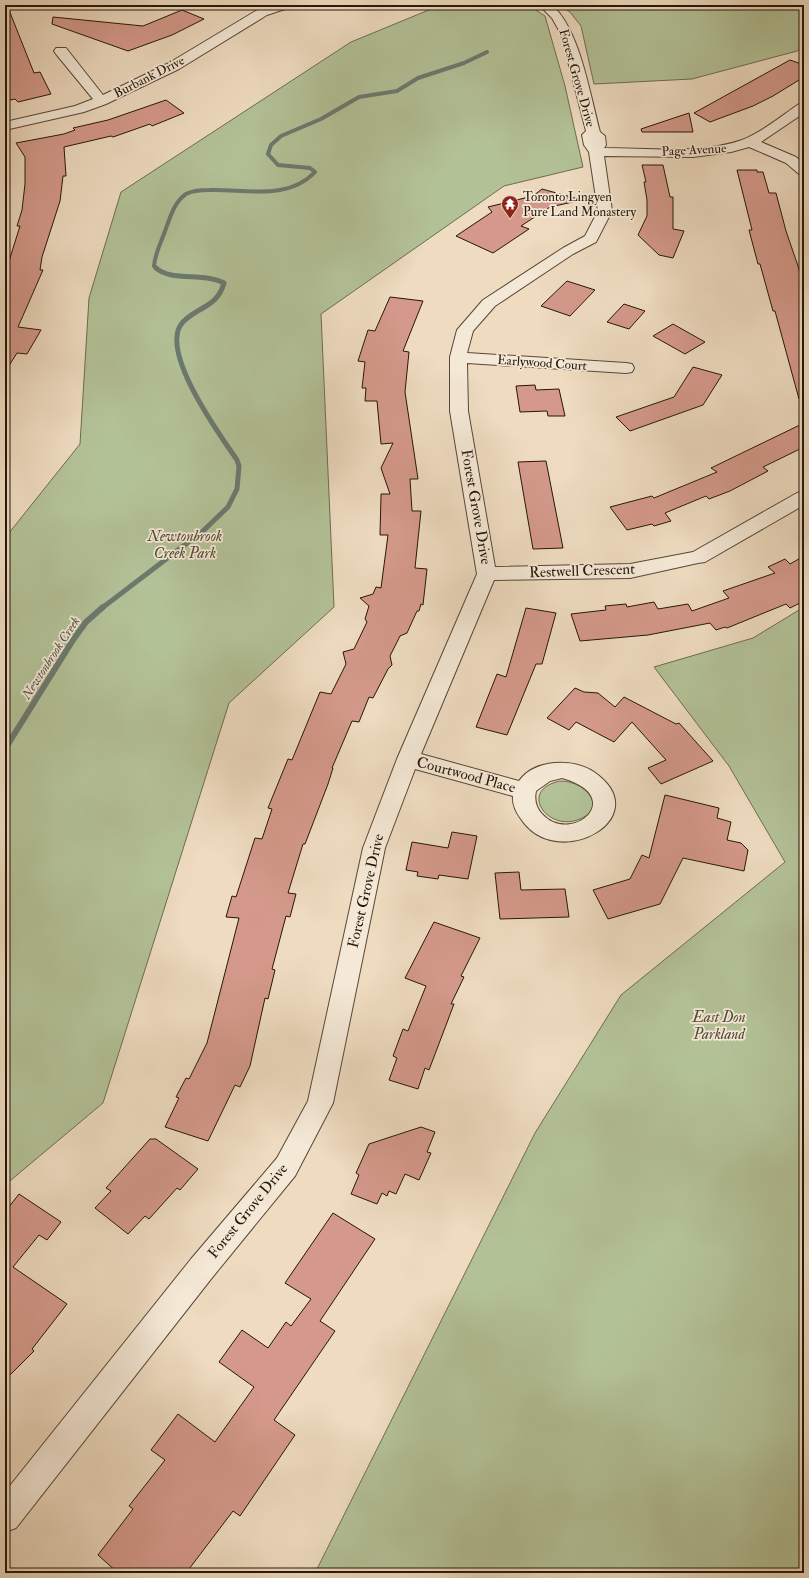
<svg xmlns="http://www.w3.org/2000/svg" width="809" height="1578" font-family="'IM FELL Double Pica',serif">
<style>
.green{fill:#b3c197;stroke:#6c6c50}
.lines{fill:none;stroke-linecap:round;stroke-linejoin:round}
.stream-far2{stroke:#6b796f;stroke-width:4}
.stream-far1{stroke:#6b796f;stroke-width:5}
.stream{stroke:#6b796f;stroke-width:6}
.building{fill:#d4998a;stroke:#261608}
.minor-casing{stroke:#584736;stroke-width:2}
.minor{fill:#f4e8d6;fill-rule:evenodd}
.labels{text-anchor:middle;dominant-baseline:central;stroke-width:3.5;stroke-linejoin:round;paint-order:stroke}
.far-street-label{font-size:13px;fill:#261608;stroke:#f4e8d6}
.far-poi-label{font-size:13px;fill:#261608;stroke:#f4e8d6;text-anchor:start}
.far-water-label{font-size:13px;font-style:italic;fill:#4e5044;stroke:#f4e8d6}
.street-label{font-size:15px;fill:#261608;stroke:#f4e8d6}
.park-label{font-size:15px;font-style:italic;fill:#504933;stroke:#f4e8d6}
</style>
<rect width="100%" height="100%" fill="#eedbc0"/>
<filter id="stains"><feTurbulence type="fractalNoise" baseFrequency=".005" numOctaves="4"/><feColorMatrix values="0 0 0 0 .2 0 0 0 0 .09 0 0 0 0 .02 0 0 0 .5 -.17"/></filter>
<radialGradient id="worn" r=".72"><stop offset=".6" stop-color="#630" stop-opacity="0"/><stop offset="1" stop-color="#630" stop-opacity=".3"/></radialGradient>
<!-- green -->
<g class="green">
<polygon points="441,5 528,5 545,16 565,86 583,167 504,186 321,314 334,607 229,703 103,1103 5,1185 5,538 80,444 89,298 121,192 351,42"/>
<polygon points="559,5 804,5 804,46 797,51 692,79 594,84 581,26 570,12"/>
<polygon points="804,607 804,1573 315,1573 535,1133 621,995 785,862 729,766 654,667 753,638"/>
<path d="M 560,781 C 585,781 608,807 580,819 C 548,833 517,790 560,781 Z"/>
</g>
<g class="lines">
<!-- stream-far2 -->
<path class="stream-far2" d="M 157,269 L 154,266 C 155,253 161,243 165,231 C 170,218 174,202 186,194 C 193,190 202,190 210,190 C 245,189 288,201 315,172 L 310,168 L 278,165 L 268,154 L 271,145 L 281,136 L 321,119 L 359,97 L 397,91 L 418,78 L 464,63 L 487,52"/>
<!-- stream-far1 -->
<path class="stream-far1" d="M 102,608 L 203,531 L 228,507 L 237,489 L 239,466 L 237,460 C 220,435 157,349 183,322 C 198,306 217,308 224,283 C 204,272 171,282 156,268"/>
<!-- stream -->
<polyline class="stream" points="5,749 73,640 86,622 103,607"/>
</g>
<!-- building -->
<g class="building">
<polygon points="5,5 7,5 34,73 40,72 51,94 18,102 15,99 5,101"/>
<polygon points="182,10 204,19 172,35 128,51 52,24 53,17 143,26"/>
<polygon points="790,60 804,65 804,77 773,96 753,106 710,122 694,113"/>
<polygon points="166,100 184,113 152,126 150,124 113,137 111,136 64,147 66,176 63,176 60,201 42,257 40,270 43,270 18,327 41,330 27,354 17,353 5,372 5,274 20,226 17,226 22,210 25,184 25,157 16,143 64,134 75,130 73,128 108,120"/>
<polygon points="689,113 693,132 642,132 641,129"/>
<polygon points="642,165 663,165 670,197 673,197 673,229 684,231 673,258 659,255 638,235 647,216 647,200 644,182 646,182"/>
<polygon points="737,170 757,170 757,172 763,172 769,193 776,193 786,231 798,266 804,288 804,398 799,399 775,311 773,311 760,264 758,264 749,230 752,230"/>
<polygon points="542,189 582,200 550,207 521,226 529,229 493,253 456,236 492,212 488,207 533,196"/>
<polygon points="567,281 595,290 570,316 541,306"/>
<polygon points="390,297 423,301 403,351 409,352 405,392 418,479 410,479 412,511 421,511 415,568 427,569 423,605 421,604 419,611 417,611 407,633 400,636 390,656 392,665 388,669 373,698 369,697 359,722 352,721 332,768 333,768 328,784 305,844 303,844 288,893 296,894 290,917 286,916 272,969 275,970 268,999 265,998 250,1066 240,1087 235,1085 208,1141 165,1127 179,1098 176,1097 186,1078 189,1079 207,1043 239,918 226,917 232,896 236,897 255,838 262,839 272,809 268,808 288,759 292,760 320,692 331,694 346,664 343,652 354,649 367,622 365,619 369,606 360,598 373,594 376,587 381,588 388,535 380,535 381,496 381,494 390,494 381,468 393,443 381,444 377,401 365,401 366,388 362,388 365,362 358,361 368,330 375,331"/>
<polygon points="624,304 645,311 629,329 607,322"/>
<polygon points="673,324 705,342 685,354 653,336"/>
<polygon points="693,367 722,375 703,405 630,431 616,417 674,397"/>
<polygon points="535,385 536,390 559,389 565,416 548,416 547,411 520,412 516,386"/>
<polygon points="804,423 804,447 763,467 768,471 730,491 709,499 706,496 665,513 671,521 654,526 652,524 627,530 610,507 652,496 654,498 717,472 711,468"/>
<polygon points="546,461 563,548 533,549 518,462"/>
<polygon points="804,556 804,601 790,608 786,604 727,628 725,627 716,630 710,623 648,635 580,641 571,614 606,610 605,606 626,604 627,607 654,602 658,609 688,604 692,611 729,598 723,591 775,573 768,567 785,559 790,564"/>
<polygon points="526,608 556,613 542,664 536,664 507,735 476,727 497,674 506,677"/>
<polygon points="575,688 584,692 598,693 615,707 624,697 676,724 679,723 713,761 661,784 648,768 666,760 632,722 614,742 576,722 569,730 547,718"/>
<polygon points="665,795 719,808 717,818 731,822 727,840 741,843 748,850 744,871 683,858 660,904 608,919 593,890 630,879 642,855 649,858"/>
<polygon points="452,832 477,836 468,879 439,875 438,879 417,876 418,872 406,870 412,842 448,848"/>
<polygon points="519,872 521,890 565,889 569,917 500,919 495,873"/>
<polygon points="434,922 480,938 461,976 464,977 451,1004 454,1004 429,1070 425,1068 418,1089 389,1080 397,1058 393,1056 403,1029 408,1031 426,986 405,978"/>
<polygon points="421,1127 435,1132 427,1152 431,1153 419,1180 405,1174 396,1194 389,1191 387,1196 382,1193 377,1204 351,1194 359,1175 356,1173 369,1144"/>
<polygon points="150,1139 156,1139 198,1169 180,1190 177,1188 149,1219 145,1216 128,1234 95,1208 111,1191 106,1188"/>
<polygon points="19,1194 61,1222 47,1240 39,1235 13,1267 67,1304 32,1349 34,1351 5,1380 5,1212"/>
<polygon points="333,1213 375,1239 320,1321 335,1331 274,1420 295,1435 240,1516 233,1511 186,1573 118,1573 98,1555 133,1509 129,1506 165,1460 151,1450 178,1414 215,1442 254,1387 219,1362 242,1330 268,1348 286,1322 291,1326 311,1299 285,1283"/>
</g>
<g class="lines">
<!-- minor casing -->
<g class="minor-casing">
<g id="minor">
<polygon points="272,5 290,5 288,8 267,15 179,69 106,104 84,112 5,130 5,122 75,106 93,99 56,54 54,51 56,48 66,48 103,95 169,63 259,9"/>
<path d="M 539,5 L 552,5 C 580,30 590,95 600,132 L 605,136 L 606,145 L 604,148 C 648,148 699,155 742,140 C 763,132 781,116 799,104 L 804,103 L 804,113 L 761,142 L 796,157 L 804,164 L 804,175 L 799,174 L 786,163 L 749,147 L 731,152 L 693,157 L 604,156 L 612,211 L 596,242 L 573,254 L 495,306 L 473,331 L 467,353 L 626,363 L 632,364 L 634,368 L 632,372 L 626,373 L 467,363 L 468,411 L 495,567 L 630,564 L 693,552 L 797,493 L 804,491 L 804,505 L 705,562 L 698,563 L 630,578 L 494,580 L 421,754 L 519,781 C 534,759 574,758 594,772 C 659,817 557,874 521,819 C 516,812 512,804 513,796 L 415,769 L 385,848 L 333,1103 L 295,1176 L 211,1279 L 16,1528 L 5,1532 L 5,1492 L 191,1259 L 277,1158 L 308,1101 L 363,848 L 397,759 L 477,574 L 450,411 L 450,357 L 457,330 L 483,300 L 563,248 L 585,236 L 598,211 L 589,152 L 584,145 L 582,135 L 586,131 L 561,34 L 552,18 ZM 562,778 C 629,797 571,846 542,814 C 536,807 534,800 536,791 L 550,781 Z"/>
</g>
</g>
<!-- minor -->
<use href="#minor" class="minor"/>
</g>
<!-- icons -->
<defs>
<g id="temple-pin" transform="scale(0.9)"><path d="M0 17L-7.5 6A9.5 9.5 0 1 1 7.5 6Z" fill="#8f2418" stroke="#f4e8d6"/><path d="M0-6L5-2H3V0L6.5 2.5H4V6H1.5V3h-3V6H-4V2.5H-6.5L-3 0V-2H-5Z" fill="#fff"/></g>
</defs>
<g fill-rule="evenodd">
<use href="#temple-pin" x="510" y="204"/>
</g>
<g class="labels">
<!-- far-street labels -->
<g class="far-street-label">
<text transform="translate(149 77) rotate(-27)">Burbank Drive</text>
<text transform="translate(577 78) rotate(74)">Forest Grove Drive</text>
<text transform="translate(694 150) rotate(-3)">Page Avenue</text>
<text transform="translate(542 363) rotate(4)">Earlywood Court</text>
</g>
<!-- far-poi labels -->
<g class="far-poi-label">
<text x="523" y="197">Toronto Lingyen<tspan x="523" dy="15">Pure Land Monastery</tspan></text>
</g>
<!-- far-water labels -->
<g class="far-water-label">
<text transform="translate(51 658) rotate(-57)">Newtonbrook Creek</text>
</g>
<!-- street labels -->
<g class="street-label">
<text transform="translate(476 507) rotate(80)">Forest Grove Drive</text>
<text transform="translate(582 571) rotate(-2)">Restwell Crescent</text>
<text transform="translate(466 775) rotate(15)">Courtwood Place</text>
<text transform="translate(366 891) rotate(-77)">Forest Grove Drive</text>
<text transform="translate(248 1211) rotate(-51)">Forest Grove Drive</text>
</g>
<!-- park labels -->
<g class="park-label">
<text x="185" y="536">Newtonbrook<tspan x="185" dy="17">Creek Park</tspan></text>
<text x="719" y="1017">East Don<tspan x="719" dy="17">Parkland</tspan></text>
</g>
</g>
<!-- margin -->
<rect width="809" height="1578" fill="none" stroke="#eedbc0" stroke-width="20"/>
<rect x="6" y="6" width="797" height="1566" fill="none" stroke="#261608" stroke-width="2"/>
<rect x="10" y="10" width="789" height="1558" fill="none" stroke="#261608"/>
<rect width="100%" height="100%" filter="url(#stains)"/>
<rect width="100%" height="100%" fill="url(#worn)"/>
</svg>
